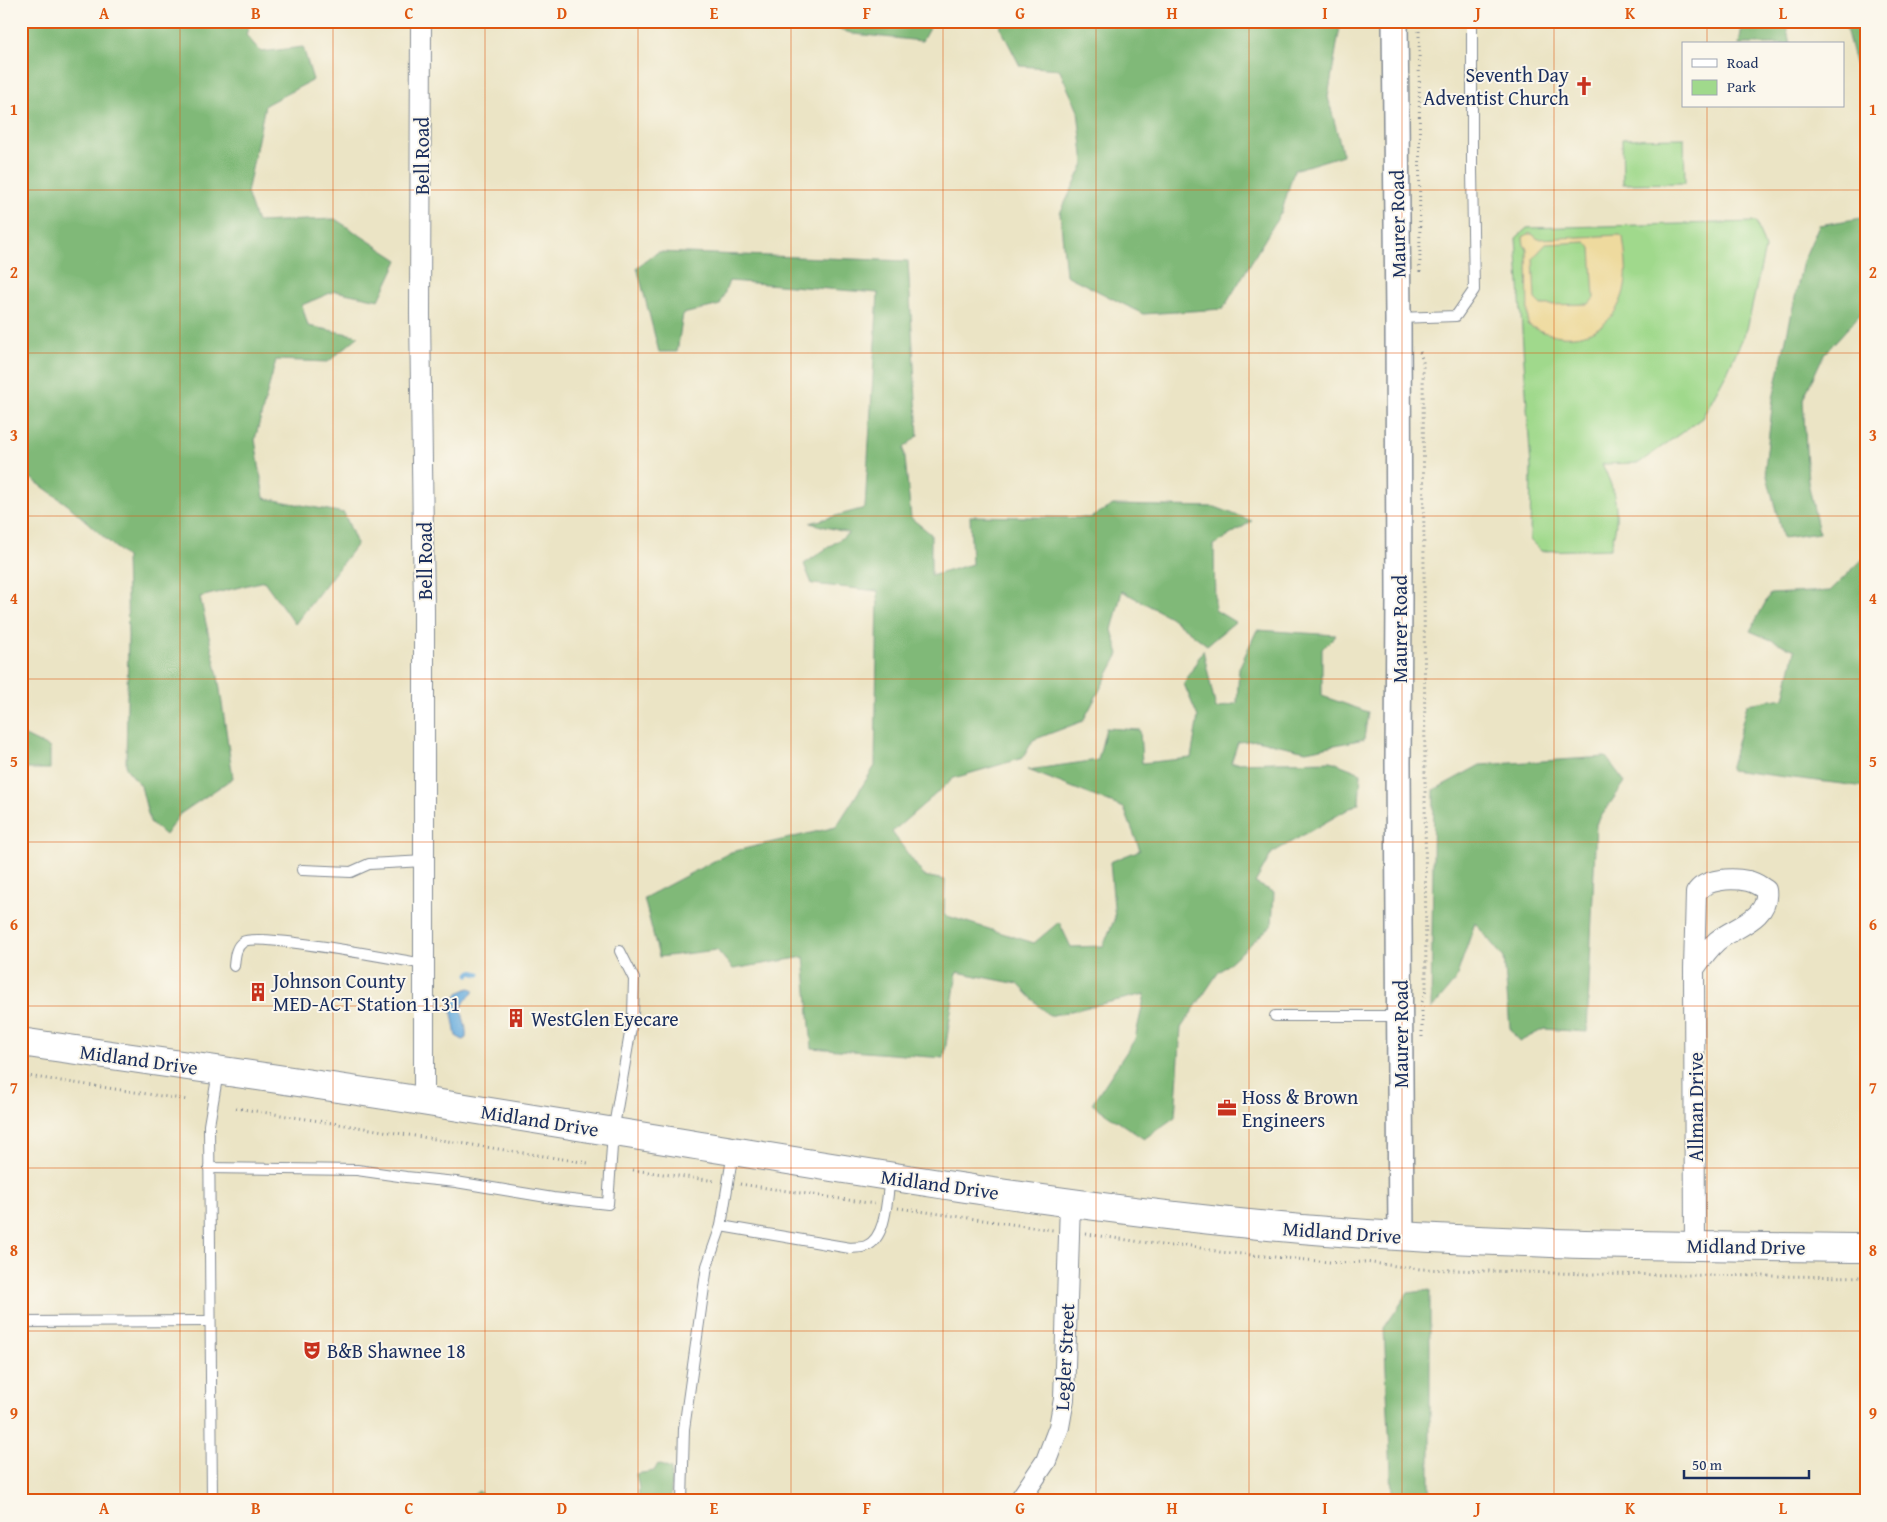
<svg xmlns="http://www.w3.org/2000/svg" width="1887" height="1522" font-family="'Gentium Book Plus',serif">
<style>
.green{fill:#a0d98c;stroke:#5e8475}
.forest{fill:#80b978;stroke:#4e746b}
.sand{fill:#eeda9e;stroke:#84847e;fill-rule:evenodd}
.water{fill:#67acdd;stroke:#416e9e}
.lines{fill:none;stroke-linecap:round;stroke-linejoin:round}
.stream{stroke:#67acdd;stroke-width:5}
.service-casing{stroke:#838a92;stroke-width:12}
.minor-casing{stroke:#838a92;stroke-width:22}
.tertiary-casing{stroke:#838a92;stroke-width:28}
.secondary-casing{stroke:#838a92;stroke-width:30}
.path{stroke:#838a92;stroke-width:3;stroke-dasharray:1 4;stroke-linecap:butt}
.service{stroke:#fff;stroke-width:10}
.minor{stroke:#fff;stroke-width:20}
.tertiary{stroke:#fff;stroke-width:25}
.secondary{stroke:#fff;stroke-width:28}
.grid{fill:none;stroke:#de5710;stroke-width:1;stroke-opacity:0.55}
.labels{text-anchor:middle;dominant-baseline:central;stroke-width:4;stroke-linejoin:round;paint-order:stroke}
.poi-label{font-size:20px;fill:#1b2f5e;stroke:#fbf7ec;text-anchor:start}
.street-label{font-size:20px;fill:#1b2f5e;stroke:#fbf7ec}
.neatline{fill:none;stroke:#de5710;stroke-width:2}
.grid-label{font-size:16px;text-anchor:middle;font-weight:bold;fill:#de5710}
</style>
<rect width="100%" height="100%" fill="#fbf7ec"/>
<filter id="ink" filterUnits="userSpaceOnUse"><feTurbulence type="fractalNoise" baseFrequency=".02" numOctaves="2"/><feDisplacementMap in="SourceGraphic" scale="10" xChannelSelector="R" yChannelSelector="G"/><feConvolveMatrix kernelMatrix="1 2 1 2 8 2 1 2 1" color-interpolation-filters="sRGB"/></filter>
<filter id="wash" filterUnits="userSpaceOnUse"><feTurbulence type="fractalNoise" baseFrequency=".0096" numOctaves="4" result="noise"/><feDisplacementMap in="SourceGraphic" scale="20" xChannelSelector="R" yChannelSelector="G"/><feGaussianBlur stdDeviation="1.12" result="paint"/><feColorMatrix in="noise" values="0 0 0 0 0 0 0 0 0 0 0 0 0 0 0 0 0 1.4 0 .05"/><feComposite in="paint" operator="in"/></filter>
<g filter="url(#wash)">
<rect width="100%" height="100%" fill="#ebe4c5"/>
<!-- green -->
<g class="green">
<polygon points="1684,138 1685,183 1623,184 1622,139"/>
<path d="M 1756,222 L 1765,248 L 1747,329 L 1727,372 L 1702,418 L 1639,463 L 1602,464 C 1617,494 1621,517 1610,549 L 1541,551 L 1530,540 L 1531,468 L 1516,238 L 1527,228 Z"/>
</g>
<!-- forest -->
<g class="forest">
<polygon points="21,21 250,21 246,35 261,52 303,47 313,80 265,105 247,193 257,222 335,219 398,260 379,300 335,291 302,305 308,326 359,336 328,362 276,360 255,439 264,498 344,513 357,544 295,624 264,581 200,597 218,676 233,778 180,814 165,835 150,822 141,786 126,768 128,636 126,557 68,505 25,474 21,469"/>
<polygon points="811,21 933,21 922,41 854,34"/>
<polygon points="1000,21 1341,21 1328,97 1343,155 1294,170 1282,211 1223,309 1143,314 1066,275 1060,213 1084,164 1078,111 1059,69 1020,66 1001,29"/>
<polygon points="1743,21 1785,21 1790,44 1739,44"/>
<polygon points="1844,21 1866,21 1866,104"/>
<polygon points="1862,218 1866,221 1866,308 1824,354 1803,399 1808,482 1819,533 1783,538 1765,468 1773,399 1803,261 1819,225"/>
<polygon points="658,252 908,261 918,435 904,448 911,518 931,534 931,576 972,564 970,516 1090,518 1113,505 1215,507 1252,521 1214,545 1215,610 1235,622 1207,645 1170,617 1122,591 1112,630 1119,654 1083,721 1033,740 1023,758 954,778 892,832 924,876 945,880 944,915 1034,943 1059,922 1071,947 1103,946 1115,918 1110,862 1140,850 1124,808 1028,770 1098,760 1106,728 1140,730 1142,763 1191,758 1198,717 1184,684 1203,650 1216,709 1237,703 1239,668 1257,630 1336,635 1322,649 1322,696 1368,712 1364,739 1306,751 1257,740 1238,742 1231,763 1331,761 1361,773 1359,803 1272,853 1255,883 1274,892 1272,925 1218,973 1181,1028 1175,1117 1144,1139 1092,1104 1135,1039 1145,994 1049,1016 1018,984 957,972 944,1058 812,1048 804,957 733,969 717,950 659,957 644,898 731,852 836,827 875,766 878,591 812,584 804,564 849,533 810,523 865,508 878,293 729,281 720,305 683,314 677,352 659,352 637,267"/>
<polygon points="1866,556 1866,787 1730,770 1747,704 1784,698 1795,650 1750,631 1770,594 1830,591"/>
<polygon points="21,734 50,748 50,769 21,769"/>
<polygon points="1606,757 1625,782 1596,824 1587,1032 1544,1029 1519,1042 1510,1028 1504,958 1475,923 1455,981 1431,1010 1434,790 1480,765"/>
<polygon points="1430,1290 1430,1501 1382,1501 1392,1494 1384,1328 1408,1293"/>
<polygon points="658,1464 671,1469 671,1501 638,1501 639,1488 636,1474 654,1471"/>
<polygon points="479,1491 488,1501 468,1501 472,1496"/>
</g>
<!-- sand -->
<path class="sand" d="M 1528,234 L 1532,234 L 1538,239 L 1620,235 L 1623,237 C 1625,253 1628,271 1625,287 C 1614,336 1569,348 1528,325 L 1527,249 L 1524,245 L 1523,237 ZM 1586,242 L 1591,248 L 1594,298 L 1589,304 L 1541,305 L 1535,299 L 1533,258 L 1546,244 Z"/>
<!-- water -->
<path class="water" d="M 469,988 L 473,989 L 473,993 C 452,1010 468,1016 466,1038 L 463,1040 L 456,1036 L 451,1008 L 458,993 Z"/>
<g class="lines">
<!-- stream -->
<polyline class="stream" points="469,974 471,972 479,974"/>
</g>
</g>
<g filter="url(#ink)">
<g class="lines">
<!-- service casing -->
<g class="service-casing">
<g id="service">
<polyline points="1398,318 1456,316 1474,290 1472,171 1472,21"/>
<polyline points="302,870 351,872 369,864 425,861"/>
<path d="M 234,966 C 235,958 235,947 243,942 C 257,932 399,960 425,964"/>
<polyline points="1275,1016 1399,1016"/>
<polyline points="209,1168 357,1170 406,1177 456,1182 553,1198 608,1204 613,1132 633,1016 634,979 620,951"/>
<path d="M 721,1226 L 850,1248 C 855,1247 862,1248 866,1246 C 887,1238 887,1196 890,1177"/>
<polyline points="21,1322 210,1321"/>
<polyline points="212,1501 209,1125 218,1072"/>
<polyline points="682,1501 684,1429 707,1266 721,1226 733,1152"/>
</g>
</g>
<!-- minor casing -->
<g class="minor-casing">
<g id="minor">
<polyline points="421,21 420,314 424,610 424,1101"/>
<path d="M 1694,969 C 1701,959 1708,949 1717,941 C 1734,927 1770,919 1766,890 C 1761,887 1755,882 1748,881 C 1733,878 1705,878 1696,893 L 1694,969 L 1695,1246"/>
<polyline points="1019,1501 1046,1461 1059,1427 1064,1399 1070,1203"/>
</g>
</g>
<!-- tertiary casing -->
<g class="tertiary-casing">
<polyline id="tertiary" points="1395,21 1398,318 1399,598 1398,762 1401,1237"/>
</g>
<!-- secondary casing -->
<g class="secondary-casing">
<path id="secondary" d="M 21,1042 C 157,1062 293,1080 428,1102 C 511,1115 594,1129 677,1142 C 873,1174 1070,1207 1269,1226 C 1467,1245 1666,1246 1866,1248"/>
</g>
<!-- path -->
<g class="path">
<polyline points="1419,21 1420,276"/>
<polyline points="1420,352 1423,362 1426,990 1422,1002 1422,1039"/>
<polyline points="21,1075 188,1100"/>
<polyline points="236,1108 588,1163"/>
<polyline points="633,1170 716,1181"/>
<polyline points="740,1184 875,1204"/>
<polyline points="898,1208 1053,1230"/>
<polyline points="1086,1234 1169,1246 1186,1245 1220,1252 1340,1263 1364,1262 1420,1269 1591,1274 1866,1277"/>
</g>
<!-- service -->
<use href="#service" class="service"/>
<!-- minor -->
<use href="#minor" class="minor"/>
<!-- tertiary -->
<use href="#tertiary" class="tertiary"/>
<!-- secondary -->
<use href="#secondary" class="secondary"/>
</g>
</g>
<!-- grid -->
<path class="grid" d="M 180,21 L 180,1501M 333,21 L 333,1501M 485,21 L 485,1501M 638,21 L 638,1501M 791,21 L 791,1501M 943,21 L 943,1501M 1096,21 L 1096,1501M 1249,21 L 1249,1501M 1402,21 L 1402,1501M 1554,21 L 1554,1501M 1707,21 L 1707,44M 1707,106 L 1707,1501M 21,190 L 1866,190M 21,353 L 1866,353M 21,516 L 1866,516M 21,679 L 1866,679M 21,842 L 1866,842M 21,1006 L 1866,1006M 21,1168 L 1866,1168M 21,1331 L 1866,1331"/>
<!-- icons -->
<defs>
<g id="church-bare" transform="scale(1.5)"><path d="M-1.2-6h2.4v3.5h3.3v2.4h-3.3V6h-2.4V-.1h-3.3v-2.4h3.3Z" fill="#c8321e" stroke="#fbf7ec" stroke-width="2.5" paint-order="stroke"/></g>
<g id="building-bare" transform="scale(1.5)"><path d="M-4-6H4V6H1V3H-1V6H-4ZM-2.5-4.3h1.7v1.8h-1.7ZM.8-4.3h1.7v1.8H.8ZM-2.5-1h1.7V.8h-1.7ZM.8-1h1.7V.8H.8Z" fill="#c8321e" stroke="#fbf7ec" stroke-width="2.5" paint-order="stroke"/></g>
<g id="office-bare" transform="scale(1.5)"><path d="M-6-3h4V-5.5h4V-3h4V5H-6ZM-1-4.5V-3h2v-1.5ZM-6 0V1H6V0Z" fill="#c8321e" stroke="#fbf7ec" stroke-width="2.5" paint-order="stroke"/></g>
<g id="theatre-bare" transform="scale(1.5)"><path d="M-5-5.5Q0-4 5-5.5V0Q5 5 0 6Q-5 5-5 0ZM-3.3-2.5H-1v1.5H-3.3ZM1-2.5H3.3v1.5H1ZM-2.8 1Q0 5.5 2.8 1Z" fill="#c8321e" stroke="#fbf7ec" stroke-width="2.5" paint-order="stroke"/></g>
</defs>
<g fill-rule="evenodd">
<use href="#church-bare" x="1584" y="86"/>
<use href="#building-bare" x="258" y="992"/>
<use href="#building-bare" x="516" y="1018"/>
<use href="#office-bare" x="1227" y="1108"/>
<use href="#theatre-bare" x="312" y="1350"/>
</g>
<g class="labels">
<!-- poi labels -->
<g class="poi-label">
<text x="1569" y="74" text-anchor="end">Seventh Day<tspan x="1569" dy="23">Adventist Church</tspan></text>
<text x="273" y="980">Johnson County<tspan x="273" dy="23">MED-ACT Station 1131</tspan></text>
<text x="531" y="1018">WestGlen Eyecare</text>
<text x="1242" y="1096">Hoss &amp; Brown<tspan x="1242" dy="23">Engineers</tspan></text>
<text x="327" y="1350">B&amp;B Shawnee 18</text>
</g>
<!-- street labels -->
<g class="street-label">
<text transform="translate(421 156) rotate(-90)">Bell Road</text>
<text transform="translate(1397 224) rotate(-91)">Maurer Road</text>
<text transform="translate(424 561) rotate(-90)">Bell Road</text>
<text transform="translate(1399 629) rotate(-90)">Maurer Road</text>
<text transform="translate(1400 1034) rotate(-90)">Maurer Road</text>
<text transform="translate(139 1059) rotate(8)">Midland Drive</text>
<text transform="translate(1695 1107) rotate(-90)">Allman Drive</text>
<text transform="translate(540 1120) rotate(9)">Midland Drive</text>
<text transform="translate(940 1184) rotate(8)">Midland Drive</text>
<text transform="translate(1342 1232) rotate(4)">Midland Drive</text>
<text transform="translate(1746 1246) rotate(1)">Midland Drive</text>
<text transform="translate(1064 1357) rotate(-87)">Legler Street</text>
</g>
</g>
<!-- margin -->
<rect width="1887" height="1522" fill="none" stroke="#fbf7ec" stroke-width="55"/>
<!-- legend -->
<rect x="1682" y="42" width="162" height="65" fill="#fbf7ec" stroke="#a1a7b3"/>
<rect x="1692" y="59" width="25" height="8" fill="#ffffff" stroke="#a1a7b3"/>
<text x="1727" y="68" font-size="15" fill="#1b2f5e">Road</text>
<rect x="1692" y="80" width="25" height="15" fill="#a0d98c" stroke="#a1a7b3"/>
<text x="1727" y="92" font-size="15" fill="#1b2f5e">Park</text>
<!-- scale -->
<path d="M1684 1470v8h125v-8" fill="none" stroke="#1b2f5e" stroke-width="2.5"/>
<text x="1692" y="1470" font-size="15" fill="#1b2f5e" stroke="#fbf7ec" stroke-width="4" paint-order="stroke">50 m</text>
<rect x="28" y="28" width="1832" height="1466" class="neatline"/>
<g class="grid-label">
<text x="104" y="19">A</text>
<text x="256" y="19">B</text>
<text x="409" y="19">C</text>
<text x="562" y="19">D</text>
<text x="714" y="19">E</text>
<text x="867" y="19">F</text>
<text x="1020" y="19">G</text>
<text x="1172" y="19">H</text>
<text x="1325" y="19">I</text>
<text x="1478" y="19">J</text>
<text x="1630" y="19">K</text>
<text x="1783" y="19">L</text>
<text x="14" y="115">1</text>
<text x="1873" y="115">1</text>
<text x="14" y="278">2</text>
<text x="1873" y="278">2</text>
<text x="14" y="441">3</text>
<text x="1873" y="441">3</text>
<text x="14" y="604">4</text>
<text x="1873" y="604">4</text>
<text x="14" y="767">5</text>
<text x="1873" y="767">5</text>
<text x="14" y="930">6</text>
<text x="1873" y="930">6</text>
<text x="14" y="1093">7</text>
<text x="1873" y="1093">7</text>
<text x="14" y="1256">8</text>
<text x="1873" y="1256">8</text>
<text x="14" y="1419">9</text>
<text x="1873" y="1419">9</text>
<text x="104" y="1514">A</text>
<text x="256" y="1514">B</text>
<text x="409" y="1514">C</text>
<text x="562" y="1514">D</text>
<text x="714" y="1514">E</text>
<text x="867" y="1514">F</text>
<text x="1020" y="1514">G</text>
<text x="1172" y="1514">H</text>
<text x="1325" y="1514">I</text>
<text x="1478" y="1514">J</text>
<text x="1630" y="1514">K</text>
<text x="1783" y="1514">L</text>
</g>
</svg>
